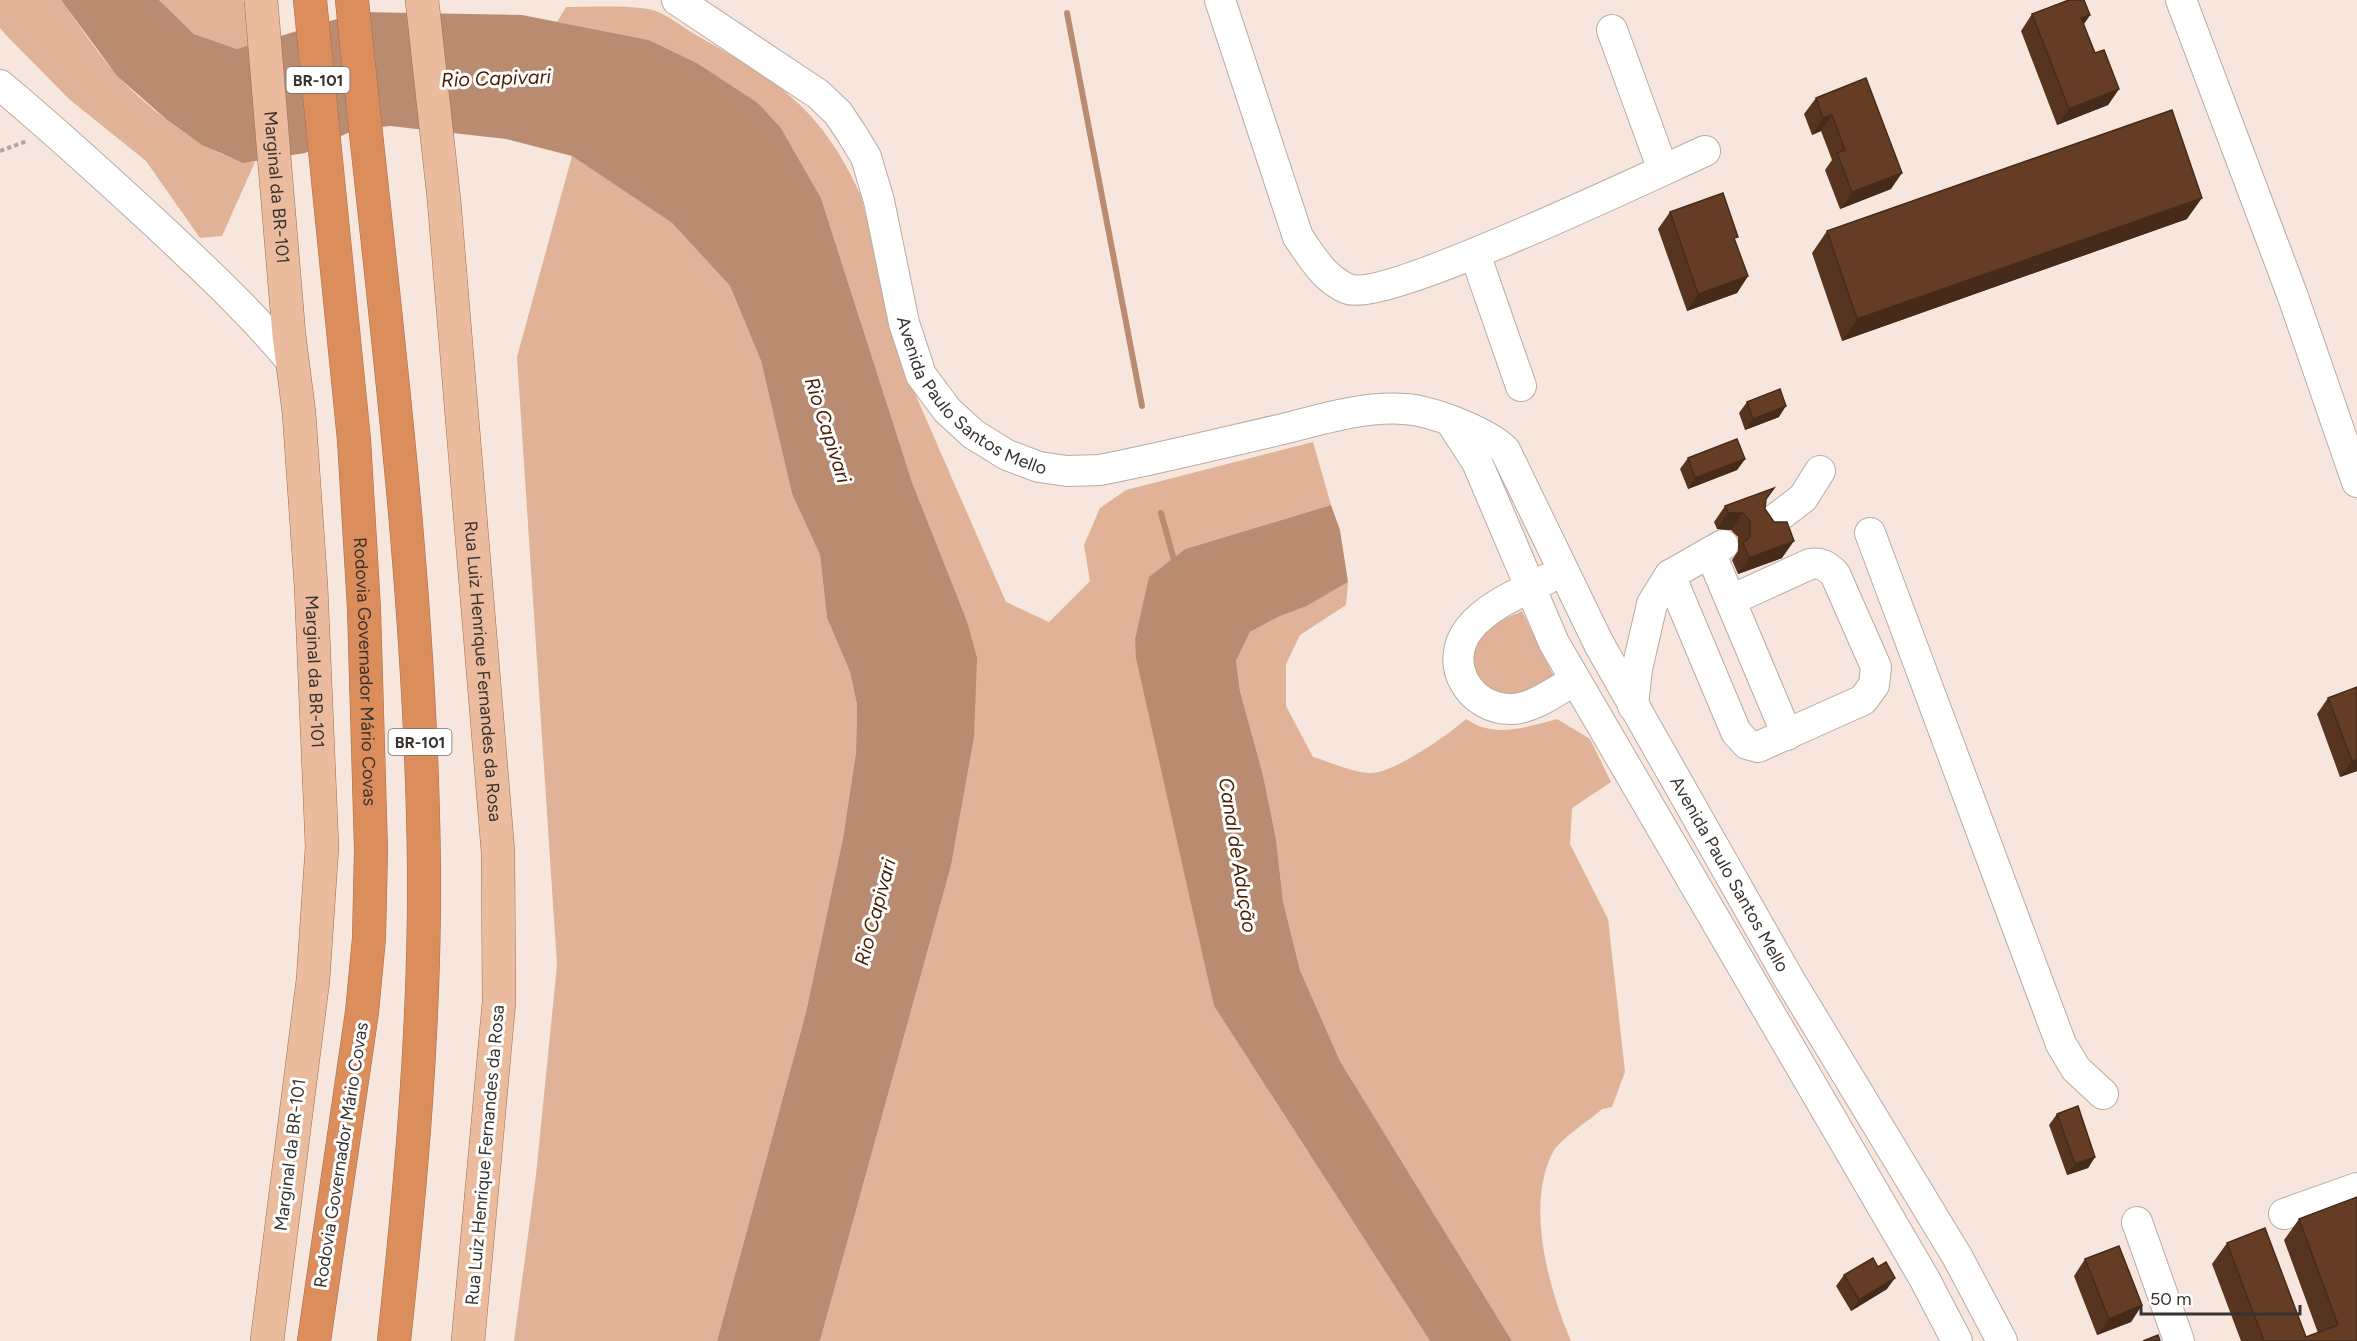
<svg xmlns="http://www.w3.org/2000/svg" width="2357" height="1341" font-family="Figtree,sans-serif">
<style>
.green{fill:#e0b297}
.water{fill:#b98c72}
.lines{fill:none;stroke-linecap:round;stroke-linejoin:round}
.stream{stroke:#b98c72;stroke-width:6}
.minor-casing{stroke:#bbaba1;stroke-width:32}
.major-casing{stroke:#a36e4c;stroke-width:34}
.highway-casing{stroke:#a36e4c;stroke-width:34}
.path{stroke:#b4a7a0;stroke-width:4;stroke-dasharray:4.5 3;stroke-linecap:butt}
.minor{stroke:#fff;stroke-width:30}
.major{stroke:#eabb9d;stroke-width:33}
.highway{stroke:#dc8d5c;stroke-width:33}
.wall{fill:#573420}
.shaded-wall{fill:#472b1a}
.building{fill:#653d25;stroke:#472b1a;stroke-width:1.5}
.labels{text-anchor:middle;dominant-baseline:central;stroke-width:6;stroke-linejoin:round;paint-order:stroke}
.shield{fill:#fff;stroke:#74706d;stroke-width:1.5}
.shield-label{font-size:16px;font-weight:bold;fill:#39332f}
.street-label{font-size:18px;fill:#39332f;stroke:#fff}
.water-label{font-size:20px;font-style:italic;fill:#481e00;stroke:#fff}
</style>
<rect width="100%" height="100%" fill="#f7e6dd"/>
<!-- green -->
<g class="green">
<path d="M 0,0 L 61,0 C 79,25 96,51 116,74 C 140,102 218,166 255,162 L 222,236 L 200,238 L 146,161 L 69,99 L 7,36 L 0,28 Z"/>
<polygon points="159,0 243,0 258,45 237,49 194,34"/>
<path d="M 566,7 C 593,7 622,5 648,9 C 663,11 682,27 696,35 C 778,81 821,108 861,196 L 906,373 L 1006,602 L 1049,622 L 1090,581 L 1084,545 L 1100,508 L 1126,490 L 1313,442 L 1331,505 L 1185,549 L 1150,577 L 1135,639 L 1214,1006 L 1430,1341 L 820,1341 L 951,866 L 974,738 L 967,621 L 912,482 L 821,198 L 781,128 L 758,103 L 697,63 L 649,40 L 557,22 Z"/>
<polygon points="572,156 672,223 730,286 761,361 792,494 820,555 827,618 850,672 857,705 856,752 843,838 806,1012 717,1341 514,1341 536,1175 557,965 517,357"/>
<path d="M 1348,582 L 1346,605 L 1300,635 L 1286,664 L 1286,706 L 1313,757 C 1328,761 1356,774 1371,773 C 1394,773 1448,735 1466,719 C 1494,739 1527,727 1557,719 L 1590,739 L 1611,782 L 1572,808 L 1570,844 L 1608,919 L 1625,1072 L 1612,1107 L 1602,1109 C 1590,1120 1560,1139 1553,1152 C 1525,1205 1549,1290 1571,1341 L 1512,1341 L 1340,1061 L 1300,970 L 1283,901 L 1276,839 L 1263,775 L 1240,691 L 1236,661 L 1250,632 L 1278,617 L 1307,606 Z"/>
<path d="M 1522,611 L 1555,679 C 1541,684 1525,694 1511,694 C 1480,696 1463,665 1480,639 C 1489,625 1507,618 1522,611 Z"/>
</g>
<!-- water -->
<g class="water">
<polygon points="61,0 159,0 194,34 237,49 360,12 522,15 649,40 697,63 758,103 781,128 821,198 912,482 967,621 977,658 974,738 951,866 820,1341 717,1341 806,1012 843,838 856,752 857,705 850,672 827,618 820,555 792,494 761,361 730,286 672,223 572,156 506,139 390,126 354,130 305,153 243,163 202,145 167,120 117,76"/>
<polygon points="1331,505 1340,530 1348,582 1307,606 1278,617 1250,632 1236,661 1240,691 1263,775 1276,839 1283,901 1300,970 1340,1061 1512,1341 1430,1341 1214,1006 1136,658 1135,639 1149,577 1185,549"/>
</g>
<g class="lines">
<!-- stream -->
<g class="stream">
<polyline points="1067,13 1142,406"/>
<polyline points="1161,513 1175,564"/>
</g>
<!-- minor casing -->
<g class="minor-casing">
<g id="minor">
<path id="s1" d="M 677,0 L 818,94 L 838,113 L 852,134 L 866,157 L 879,201 L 904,323 L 921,375 L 947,410 L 973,434 L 1007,455 L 1039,467 L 1067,471 L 1100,470 C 1161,458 1222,443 1283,429 C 1322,419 1364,406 1405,409 C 1432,411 1485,431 1505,450 L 1599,644 L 1789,979 L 1958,1258 L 2002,1341"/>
<path d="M 1220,0 L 1298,237 C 1312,257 1324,279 1348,289 C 1386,303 1653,174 1705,151"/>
<polyline points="2181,0 2292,294 2357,482"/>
<polyline points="1612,30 1663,170"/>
<path d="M 0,85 C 53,129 103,175 154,222 C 202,267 250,311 292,362"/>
<polyline points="1475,254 1521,386"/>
<polyline points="1451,422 1477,462 1554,643 1924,1278 1957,1341"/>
<polyline points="1770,523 1803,498 1820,471"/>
<polyline points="1870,533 2061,1044 2076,1069 2103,1094"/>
<polyline points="1710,552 1787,735"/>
<path d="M 1670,575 L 1736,732 L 1747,744 L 1758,747 L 1863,700 L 1874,685 L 1876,667 L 1835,574 C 1827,566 1821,562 1810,564 L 1731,600"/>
<path d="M 1547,579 C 1521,592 1487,606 1469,629 C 1442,664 1470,710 1512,709 C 1534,708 1557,690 1575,680"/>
<polyline points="1633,706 1637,669 1652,604 1670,575 1723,545"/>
<polyline points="2284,1214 2357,1188"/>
<polyline points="2137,1222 2179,1341"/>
</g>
</g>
<!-- major casing -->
<g class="major-casing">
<g id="major">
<path id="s2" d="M 261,0 L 289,335 L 299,413 L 311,586 L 322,847 L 313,980 L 267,1341"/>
<path id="s3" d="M 422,0 L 444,200 L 498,852 L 499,1002 L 468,1341"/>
</g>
</g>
<!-- highway casing -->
<g class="highway-casing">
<g id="highway">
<path id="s4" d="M 310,0 L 354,440 L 364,609 L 371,850 L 369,938 L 362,1012 L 314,1341"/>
<path d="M 352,0 C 381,289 421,578 424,869 C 425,1027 411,1184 394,1341"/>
</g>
</g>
<!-- path -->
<polyline class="path" points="0,151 27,141"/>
<!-- minor -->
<use href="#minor" class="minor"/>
<!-- major -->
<use href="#major" class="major"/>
<!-- highway -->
<use href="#highway" class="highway"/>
</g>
<!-- wall -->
<g class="wall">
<polygon points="2032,14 2090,15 2084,24 2095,53 2119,89 2108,105 2057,125 2021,31"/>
<polygon points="1866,78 1891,189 1840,209 1825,170 1832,160 1821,131 1812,135 1804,114 1816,98"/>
<polygon points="1670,212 1735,241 1748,276 1737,293 1687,311 1658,229"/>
<polygon points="2187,219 1842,341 1812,253 1827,231"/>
<polygon points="1747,402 1779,417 1745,430 1739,413"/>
<polygon points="1688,458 1745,459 1737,470 1688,489 1680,469"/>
<polygon points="1766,499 1765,509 1782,558 1738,574 1732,560 1738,551 1738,537 1731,530 1717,529 1714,522 1725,506"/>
<polygon points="2328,698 2357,771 2340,777 2317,714"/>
<polygon points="2057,1114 2095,1157 2088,1168 2067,1175 2049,1125"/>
<polygon points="2299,1219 2357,1341 2241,1341 2212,1264 2227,1243 2306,1337 2318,1333 2284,1240"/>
<polygon points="2085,1259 2142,1305 2131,1322 2097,1335 2074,1276"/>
<polygon points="1878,1267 1887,1289 1851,1311 1836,1286 1844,1275"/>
</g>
<!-- shaded-wall -->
<g class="shaded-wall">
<polygon points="2090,15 2079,31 2081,18"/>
<polygon points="2119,89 2108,105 2057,125 2069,109"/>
<polygon points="1832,115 1821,131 1812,135 1823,118"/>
<polygon points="1902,173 1891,189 1840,209 1852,192"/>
<polygon points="2202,198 2187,219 1842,341 1857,319"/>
<polygon points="1748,276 1737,293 1687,311 1698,294"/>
<polygon points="1786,406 1779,417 1745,430 1753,419"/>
<polygon points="1745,459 1737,470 1688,489 1695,478"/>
<polygon points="1728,513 1743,513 1731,530 1717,529"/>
<polygon points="1794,541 1782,558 1738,574 1749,558"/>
<polygon points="2357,759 2357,771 2340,777 2352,761"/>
<polygon points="2095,1157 2088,1168 2067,1175 2075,1164"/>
<polygon points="1895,1278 1887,1289 1851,1311 1859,1300"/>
<polygon points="2142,1305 2131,1322 2097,1335 2109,1319"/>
</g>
<!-- building -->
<g class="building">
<polygon points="2069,0 2084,0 2090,15 2081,18 2095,53 2104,50 2119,89 2069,109 2032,14"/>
<polygon points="1866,78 1902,173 1852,192 1837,153 1845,150 1832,115 1823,118 1816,98"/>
<polygon points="2172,110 2202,198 1857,319 1827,231"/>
<polygon points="1723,193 1738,237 1734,238 1748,276 1698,294 1670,212"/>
<polygon points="1780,389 1786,406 1753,419 1747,402"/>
<polygon points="1737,439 1745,459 1695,478 1688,458"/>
<polygon points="1774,488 1766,499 1765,509 1774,522 1787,522 1794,541 1749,558 1743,543 1750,537 1750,521 1743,513 1728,513 1725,506"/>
<polygon points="2357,687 2357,759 2352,761 2328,698"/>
<polygon points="2078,1106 2095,1157 2075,1164 2057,1114"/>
<polygon points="2357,1197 2357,1341 2264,1341 2227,1243 2265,1228 2306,1337 2338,1325 2299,1219"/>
<polygon points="2119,1246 2142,1305 2109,1319 2085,1259"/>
<polygon points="1873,1258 1878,1267 1886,1262 1895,1278 1859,1300 1844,1275"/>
<polygon points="2158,1335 2160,1341 2143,1341"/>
</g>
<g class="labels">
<!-- shield labels -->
<g class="shield">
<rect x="286.5" y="67" width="63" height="26" rx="4.5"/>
<rect x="388.5" y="729" width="63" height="26" rx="4.5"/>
</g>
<g class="shield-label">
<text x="318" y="80">BR-101</text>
<text x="420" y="742">BR-101</text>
</g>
<!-- street labels -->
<g class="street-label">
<text stroke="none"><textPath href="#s2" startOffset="188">Marginal da BR-101</textPath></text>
<text stroke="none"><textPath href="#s1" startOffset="524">Avenida Paulo Santos Mello</textPath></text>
<text stroke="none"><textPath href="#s3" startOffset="674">Rua Luiz Henrique Fernandes da Rosa</textPath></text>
<text stroke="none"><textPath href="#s2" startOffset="674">Marginal da BR-101</textPath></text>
<text stroke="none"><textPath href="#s4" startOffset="674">Rodovia Governador Mário Covas</textPath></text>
<text stroke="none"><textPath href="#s1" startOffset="1590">Avenida Paulo Santos Mello</textPath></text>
<text transform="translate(290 1155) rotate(-83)">Marginal da BR-101</text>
<text transform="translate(341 1155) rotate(-81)">Rodovia Governador Mário Covas</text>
<text transform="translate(485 1155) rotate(-85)">Rua Luiz Henrique Fernandes da Rosa</text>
</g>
<!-- water labels -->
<g class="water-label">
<text transform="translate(496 78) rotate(-2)">Rio Capivari</text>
<text transform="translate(828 430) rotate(72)">Rio Capivari</text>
<text transform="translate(1238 855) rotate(81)">Canal de Adução</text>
<text transform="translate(875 912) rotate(-75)">Rio Capivari</text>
</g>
</g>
<!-- scale -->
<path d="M2141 1305v9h159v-9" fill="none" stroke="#39332f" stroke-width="3"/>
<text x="2150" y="1305" font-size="18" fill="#39332f" stroke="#ffffff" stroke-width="4.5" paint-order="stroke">50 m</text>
</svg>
